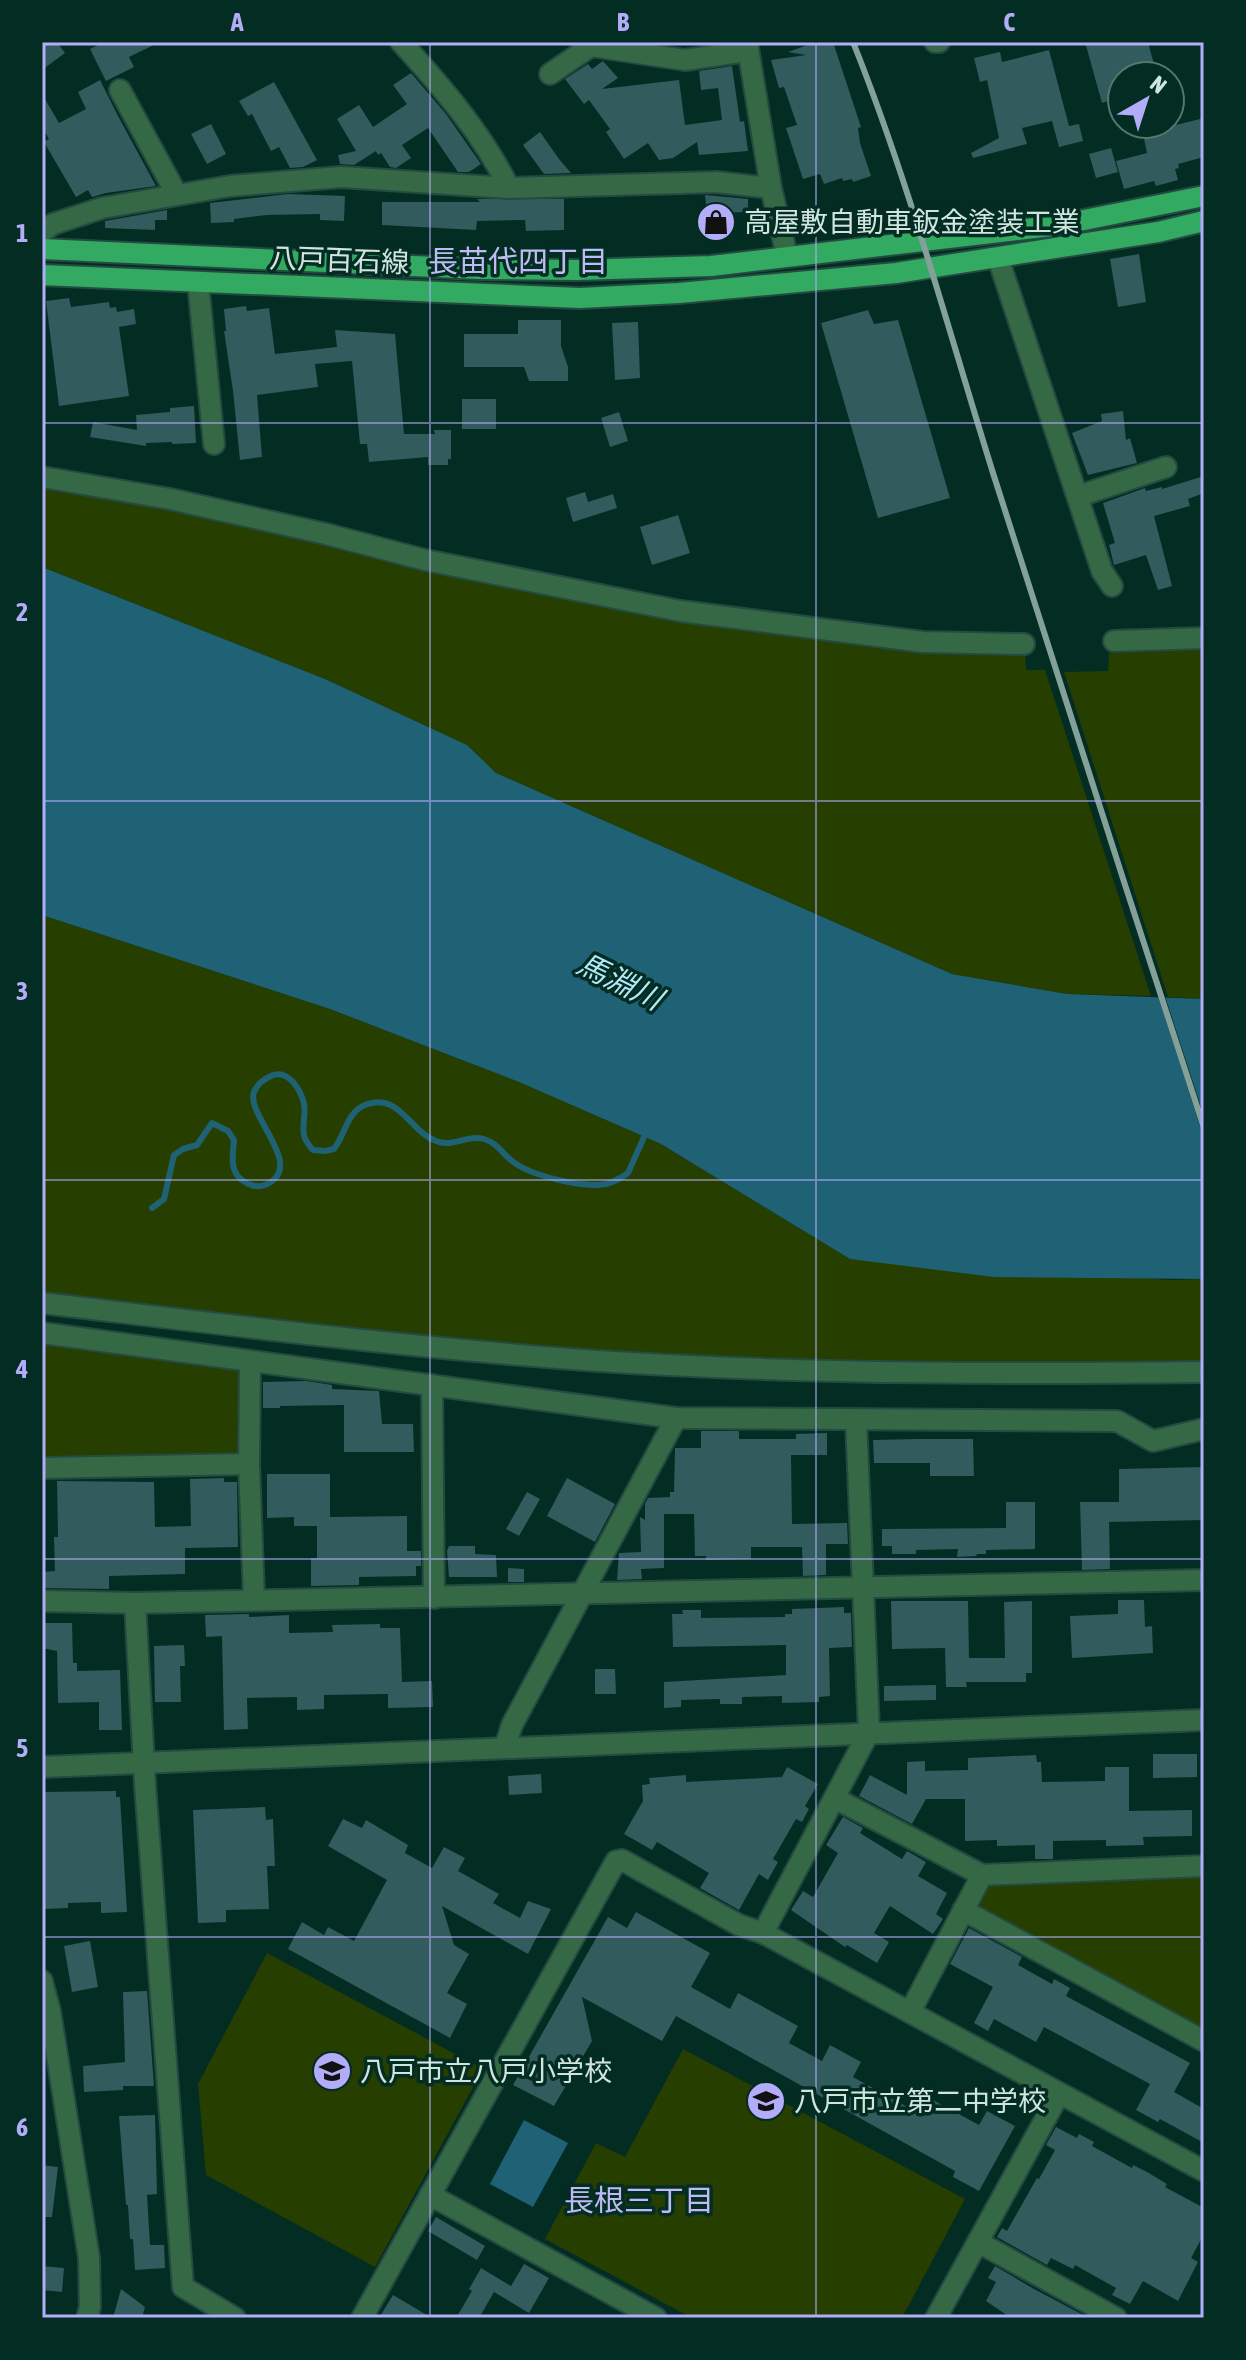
<svg xmlns="http://www.w3.org/2000/svg" width="1246" height="2360" font-family="'Asap Condensed','Noto Sans JP',sans-serif">
<style>
.green{fill:#263e00}
.water{fill:#206275}
.pier{fill:#032c23}
.lines{fill:none;stroke-linecap:round;stroke-linejoin:round}
.stream{stroke:#206275;stroke-width:6}
.building{fill:#315b5c}
.minor-casing{stroke:#244a41;stroke-width:24}
.major-casing{stroke:#244a41;stroke-width:24}
.minor{stroke:#356844;stroke-width:20}
.major{stroke:#32aa61;stroke-width:20}
.rail{stroke:#84a199;stroke-width:6}
.grid{fill:none;stroke:#b3adf9;stroke-width:2;stroke-opacity:0.55}
.labels{text-anchor:middle;dominant-baseline:central;stroke-width:7;stroke-linejoin:round;paint-order:stroke}
.poi-label{font-size:28px;fill:#d0e5de;stroke:#032c23;text-anchor:start}
.street-label{font-size:28px;fill:#d0e5de;stroke:#032c23}
.neighbourhood-label{font-size:30px;fill:#bebaf3;stroke:#032c23}
.water-label{font-size:30px;font-style:italic;fill:#b3e8f9;stroke:#032c23}
.neatline{fill:none;stroke:#b3adf9;stroke-width:3}
.grid-label{font-size:26px;text-anchor:middle;font-weight:bold;fill:#b3adf9}
</style>
<rect width="100%" height="100%" fill="#032c23"/>
<!-- green -->
<g class="green">
<polygon points="42,486 301,536 662,617 775,633 920,649 1025,653 1026,670 1045,670 1151,996 1067,994 952,974 496,773 467,745 325,679 42,567"/>
<polygon points="1204,649 1204,999 1168,997 1064,672 1108,671 1109,653"/>
<path d="M 42,915 L 330,1009 L 519,1082 L 661,1144 L 850,1259 L 1170,1280 L 1204,1279 L 1204,1364 C 1109,1365 1015,1367 920,1366 C 627,1362 332,1333 42,1293 Z"/>
<polygon points="42,1341 235,1365 243,1373 243,1448 234,1455 47,1459 42,1456"/>
<polygon points="1204,1872 1204,2029 980,1909 977,1899 983,1888 992,1882"/>
<polygon points="267,1953 483,2069 375,2267 206,2175 198,2084"/>
<polygon points="683,2049 965,2199 902,2318 692,2318 545,2239 596,2143 625,2157"/>
</g>
<!-- water -->
<g class="water">
<polygon points="42,567 325,679 467,745 496,773 952,974 1067,994 1204,999 1204,1279 994,1277 850,1259 661,1144 519,1082 330,1009 42,915"/>
<polygon points="524,2120 568,2143 533,2207 490,2184"/>
</g>
<!-- pier -->
<polygon class="pier" points="1157,992 1164,993 1204,1116 1204,1139"/>
<g class="lines">
<!-- stream -->
<path class="stream" d="M 152,1208 L 164,1199 L 174,1155 L 183,1149 L 197,1145 L 212,1123 L 228,1131 L 234,1140 C 233,1153 229,1171 242,1180 C 248,1185 257,1188 265,1185 C 308,1167 245,1115 254,1092 C 257,1085 264,1079 271,1076 C 288,1068 301,1090 304,1104 C 306,1114 302,1124 304,1135 C 305,1141 309,1145 313,1150 L 325,1151 L 334,1149 C 345,1135 347,1112 365,1105 C 399,1091 410,1132 436,1141 C 453,1148 468,1134 484,1139 C 497,1143 502,1153 512,1161 C 531,1176 582,1188 606,1184 C 614,1182 621,1178 628,1173 L 644,1137"/>
</g>
<!-- building -->
<g class="building">
<polygon points="42,42 57,42 65,53 42,70"/>
<polygon points="104,42 160,42 129,57 134,67 106,81 90,49"/>
<polygon points="816,42 833,42 861,127 858,128 860,143 871,176 853,182 852,179 843,181 842,178 824,184 820,174 803,179 786,128 797,125 784,87 779,88 771,60 806,55 788,52"/>
<polygon points="1085,42 1148,42 1156,72 1122,76 1122,97 1102,103"/>
<polygon points="1049,50 1069,126 1079,124 1083,141 1059,147 1052,121 1022,128 1027,144 973,158 971,153 999,138 987,80 980,82 974,58 1000,52 1002,62"/>
<polygon points="603,61 618,78 602,89 679,80 685,125 722,120 718,88 701,90 699,71 732,66 740,122 744,121 748,151 699,155 697,142 673,158 659,160 648,143 624,159 606,132 610,129 589,100 584,104 565,79 588,64 592,69"/>
<polygon points="411,73 446,114 481,164 469,172 458,172 428,128 402,145 411,158 396,168 390,167 381,153 378,155 376,151 354,165 340,164 338,155 356,151 337,119 359,105 373,127 407,104 393,85"/>
<polygon points="100,80 118,116 156,186 106,193 92,197 88,190 76,197 44,142 49,139 42,127 42,94 59,123 86,109 78,92"/>
<polygon points="274,82 317,160 303,167 290,168 279,147 271,151 252,114 248,116 239,101"/>
<polygon points="1204,118 1204,157 1178,164 1179,168 1175,169 1178,180 1156,186 1154,181 1124,189 1116,161 1147,153 1141,124 1176,125"/>
<polygon points="211,124 226,154 207,164 191,134"/>
<polygon points="540,132 559,159 571,173 544,174 523,145"/>
<polygon points="1111,148 1118,172 1096,178 1089,154"/>
<polygon points="288,194 345,196 344,221 320,220 320,214 267,215 234,219 234,222 211,223 210,203"/>
<polygon points="705,195 748,199 748,212 707,213"/>
<polygon points="477,199 564,199 564,230 526,231 525,220 477,221 476,230 382,225 382,202 480,202"/>
<polygon points="167,210 167,220 155,220 155,230 105,228 105,221"/>
<polygon points="1139,254 1146,302 1118,307 1110,259"/>
<polygon points="69,298 71,307 109,302 110,308 116,307 117,312 134,309 136,324 119,327 129,396 59,406 46,301"/>
<polygon points="246,306 247,311 269,308 275,354 337,347 335,330 395,334 404,434 435,434 434,430 451,430 451,459 448,459 448,465 428,465 428,457 369,462 367,444 360,444 352,361 315,364 318,387 257,395 262,457 240,460 233,391 224,331 226,331 224,309"/>
<polygon points="868,310 874,324 898,320 950,498 878,518 821,323"/>
<polygon points="518,320 561,320 561,346 568,367 568,381 529,381 524,367 464,367 464,334 518,334"/>
<polygon points="638,322 640,378 615,380 612,323"/>
<rect x="462" y="399" width="34" height="30"/>
<polygon points="194,406 196,443 172,444 172,442 146,443 146,446 90,437 93,422 137,430 136,415 170,412 170,408"/>
<polygon points="1123,411 1126,440 1130,438 1137,463 1088,475 1072,433 1102,421 1101,414"/>
<polygon points="619,412 628,441 610,447 601,418"/>
<polygon points="1204,476 1204,493 1188,499 1190,506 1154,516 1172,586 1158,590 1146,555 1114,565 1109,545 1115,543 1103,503 1145,488 1146,491 1162,487 1162,489"/>
<polygon points="585,492 588,502 613,494 617,508 573,522 566,498"/>
<polygon points="678,515 690,553 652,565 640,527"/>
<polygon points="306,1381 332,1385 332,1389 379,1391 382,1424 413,1424 414,1452 344,1452 344,1405 280,1406 280,1408 263,1408 263,1382"/>
<polygon points="701,1431 739,1431 739,1439 796,1439 796,1434 827,1433 827,1455 791,1455 792,1524 847,1523 848,1544 826,1544 826,1575 803,1576 802,1547 751,1547 751,1559 706,1560 706,1556 695,1556 694,1514 664,1514 664,1568 641,1569 642,1579 617,1580 619,1553 641,1552 640,1517 645,1520 645,1504 648,1498 670,1497 670,1492 674,1492 675,1448 701,1448"/>
<polygon points="917,1439 973,1439 974,1476 930,1476 930,1463 874,1463 873,1440"/>
<polygon points="1203,1467 1204,1520 1109,1522 1110,1569 1082,1570 1080,1502 1119,1502 1119,1469"/>
<polygon points="267,1474 330,1474 330,1517 407,1516 407,1551 421,1551 421,1566 416,1566 416,1576 359,1577 359,1585 311,1586 311,1558 317,1558 317,1526 294,1526 294,1517 267,1518"/>
<polygon points="224,1478 224,1482 237,1482 238,1547 185,1548 185,1574 109,1576 109,1589 42,1588 42,1572 55,1571 54,1537 58,1537 57,1481 154,1482 155,1527 191,1526 190,1479"/>
<polygon points="567,1478 615,1504 595,1542 547,1516"/>
<polygon points="527,1492 540,1499 519,1536 506,1529"/>
<polygon points="1006,1502 1035,1502 1035,1549 986,1550 986,1554 977,1554 976,1556 957,1557 958,1549 916,1550 916,1554 892,1554 892,1546 882,1546 882,1529 1006,1528"/>
<polygon points="449,1546 475,1546 475,1554 496,1555 497,1577 449,1577 447,1551"/>
<polygon points="508,1568 524,1569 524,1582 508,1582"/>
<polygon points="1118,1600 1144,1600 1145,1627 1152,1626 1153,1653 1072,1658 1070,1616 1118,1614"/>
<polygon points="891,1601 968,1601 969,1658 1005,1658 1004,1602 1032,1601 1032,1673 1026,1673 1026,1682 966,1682 967,1687 946,1687 945,1648 892,1649"/>
<polygon points="844,1607 844,1613 851,1613 852,1647 829,1648 830,1696 819,1697 819,1702 782,1703 782,1696 742,1697 742,1704 720,1704 720,1699 681,1700 681,1707 664,1708 664,1682 786,1675 786,1645 673,1647 672,1614 683,1614 682,1610 701,1610 701,1618 785,1617 785,1614 792,1614 792,1609"/>
<polygon points="249,1614 249,1617 289,1615 289,1633 333,1632 332,1625 380,1624 380,1628 400,1628 402,1682 432,1681 433,1707 388,1708 388,1694 324,1695 324,1709 297,1710 297,1697 247,1698 248,1729 224,1730 222,1636 206,1637 205,1615"/>
<polygon points="42,1623 72,1623 73,1663 77,1663 77,1671 120,1670 122,1730 99,1730 99,1702 58,1703 57,1651 42,1648"/>
<polygon points="184,1645 185,1666 180,1666 181,1702 155,1702 154,1646"/>
<polygon points="595,1669 615,1669 616,1694 595,1694"/>
<polygon points="936,1685 936,1700 884,1701 884,1686"/>
<polygon points="1153,1754 1197,1754 1197,1777 1153,1778"/>
<polygon points="1036,1755 1037,1762 1041,1762 1042,1782 1105,1781 1105,1767 1129,1767 1129,1811 1192,1810 1192,1836 1143,1837 1144,1845 1106,1846 1106,1840 1053,1841 1053,1859 1035,1859 1035,1845 997,1846 997,1840 965,1841 965,1799 926,1799 912,1824 859,1796 870,1775 907,1795 907,1762 925,1761 925,1771 968,1770 968,1758"/>
<polygon points="787,1767 818,1784 805,1806 809,1809 802,1822 796,1819 773,1859 778,1862 768,1880 759,1874 739,1910 700,1888 709,1873 657,1842 652,1850 624,1834 643,1801 642,1785 650,1784 649,1778 686,1775 686,1782 782,1777"/>
<polygon points="541,1774 542,1793 509,1795 508,1776"/>
<polygon points="116,1791 116,1797 120,1797 127,1912 101,1913 101,1902 68,1903 68,1908 45,1909 42,1873 42,1792"/>
<polygon points="265,1807 266,1820 273,1819 275,1866 267,1866 269,1909 226,1910 226,1922 198,1923 193,1810"/>
<polygon points="843,1817 863,1828 860,1833 902,1859 907,1851 926,1862 918,1876 947,1893 936,1914 943,1919 933,1934 890,1906 874,1933 889,1942 877,1963 847,1945 845,1947 791,1910 803,1891 813,1897 838,1853 826,1845"/>
<polygon points="343,1819 362,1828 366,1820 408,1845 405,1853 432,1868 444,1847 465,1858 458,1871 499,1894 493,1903 520,1918 528,1901 551,1909 528,1954 442,1906 454,1945 469,1954 447,1993 467,2004 450,2038 288,1949 302,1922 324,1935 328,1927 354,1941 387,1880 328,1846"/>
<polygon points="636,1912 710,1953 691,1987 730,2009 738,1993 798,2026 789,2043 822,2061 830,2045 861,2062 853,2077 915,2111 924,2095 979,2125 987,2111 1015,2126 979,2191 953,2177 955,2171 676,2016 662,2041 582,1997 592,2041 554,2106 513,2085 608,1917 627,1928"/>
<polygon points="969,1928 1022,1957 1018,1965 1052,1984 1054,1979 1070,1988 1066,1996 1190,2063 1174,2092 1204,2109 1204,2143 1160,2119 1158,2122 1136,2110 1150,2084 1044,2027 1036,2042 994,2019 988,2031 974,2023 993,1987 950,1964"/>
<polygon points="90,1941 98,1987 72,1992 64,1946"/>
<polygon points="147,1991 154,2086 123,2086 123,2090 84,2092 83,2066 125,2062 123,1992"/>
<polygon points="155,2115 157,2194 147,2195 150,2245 164,2245 165,2268 135,2270 133,2239 130,2239 128,2205 126,2205 119,2116"/>
<polygon points="1056,2127 1077,2138 1079,2134 1094,2142 1092,2146 1132,2168 1133,2165 1147,2172 1167,2184 1165,2187 1204,2208 1204,2234 1191,2258 1198,2262 1178,2301 1143,2281 1130,2304 1112,2295 1116,2288 1075,2265 1073,2269 1051,2258 1047,2265 997,2237 1002,2228 1007,2231 1037,2178 1039,2179 1055,2150 1046,2145"/>
<polygon points="42,2165 58,2167 52,2217 42,2217"/>
<polygon points="436,2217 485,2246 477,2260 428,2231"/>
<polygon points="524,2264 549,2278 529,2313 494,2292 479,2318 456,2318 472,2291 469,2289 481,2268 511,2286"/>
<polygon points="42,2266 64,2268 62,2292 42,2290"/>
<polygon points="995,2266 1034,2289 1089,2318 1011,2318 986,2301 996,2282 988,2278"/>
<polygon points="121,2289 145,2307 142,2318 113,2318"/>
<polygon points="393,2295 432,2318 379,2318"/>
</g>
<g class="lines">
<!-- minor casing -->
<g class="minor-casing">
<g id="minor">
<path d="M 401,42 C 441,86 483,134 509,188"/>
<polyline points="747,42 771,188 787,256"/>
<polyline points="935,42 939,42"/>
<polyline points="550,74 591,46 685,60 747,51"/>
<polyline points="120,90 177,195"/>
<polyline points="42,232 53,224 102,208 230,186 341,177 509,188 716,182 771,188"/>
<polyline points="998,258 1102,571 1112,586"/>
<polyline points="198,282 214,444"/>
<polyline points="42,477 170,499 326,534 425,560 680,611 923,642 1024,644"/>
<polyline points="1079,496 1166,467"/>
<polyline points="1114,641 1204,638"/>
<path d="M 42,1303 C 238,1326 434,1351 631,1363 C 822,1374 1013,1374 1204,1372"/>
<polyline points="42,1333 676,1418 1117,1421 1153,1441 1204,1429"/>
<polyline points="250,1361 249,1464 254,1599"/>
<polyline points="432,1385 434,1598"/>
<polyline points="42,1468 249,1464"/>
<polyline points="42,1601 135,1603 1204,1580"/>
<polyline points="135,1603 145,1784 183,2287 235,2318"/>
<polyline points="505,1747 512,1725 676,1418"/>
<polyline points="42,1767 1204,1720"/>
<polyline points="836,1799 982,1875 1204,1866"/>
<polyline points="963,1910 1204,2041"/>
<polyline points="763,1933 869,1732 856,1419"/>
<polyline points="42,1981 50,2011 89,2258 90,2307 87,2318"/>
<polyline points="910,2012 982,1875"/>
<polyline points="430,2195 656,2318"/>
<polyline points="978,2242 1116,2318"/>
<polyline points="362,2318 616,1861 622,1860 739,1925 763,1933 1204,2171"/>
<polyline points="936,2318 1059,2094"/>
</g>
</g>
<!-- major casing -->
<g class="major-casing">
<g id="major">
<polyline points="42,249 479,269 577,270 711,266 1059,225 1204,196"/>
<polyline points="42,275 580,298 679,293 896,273 1158,232 1204,221"/>
</g>
</g>
<!-- minor -->
<use href="#minor" class="minor"/>
<!-- major -->
<use href="#major" class="major"/>
<!-- rail -->
<path class="rail" d="M 853,42 C 909,182 948,329 993,473 C 1062,691 1133,910 1204,1128"/>
</g>
<!-- grid -->
<path class="grid" d="M 430,42 L 430,2318M 816,42 L 816,2318M 42,423 L 1204,423M 42,801 L 1204,801M 42,1180 L 1204,1180M 42,1559 L 1204,1559M 42,1937 L 1204,1937"/>
<!-- icons -->
<defs>
<g id="shop-disc" transform="scale(2)"><circle r="9.5" fill="#b3adf9" stroke="#032c23"/><path d="M-5-2.5h2.3a2.7 3.5 0 0 1 5.4 0H5L5.5 6h-11ZM-1.5-2.5h3a1.5 2.3 0 0 0-3 0Z" fill="#111"/></g>
<g id="school-disc" transform="scale(2)"><circle r="9.5" fill="#b3adf9" stroke="#032c23"/><path d="M0-5L7-2L0 1L-7-2ZM-4 1L0 2.5L4 1V4Q0 6-4 4Z" fill="#111"/></g>
</defs>
<g fill-rule="evenodd">
<use href="#shop-disc" x="716" y="222"/>
<use href="#school-disc" x="332" y="2071"/>
<use href="#school-disc" x="766" y="2101"/>
</g>
<g class="labels">
<!-- poi labels -->
<g class="poi-label">
<text x="744" y="222">高屋敷自動車鈑金塗装工業</text>
<text x="360" y="2071">八戸市立八戸小学校</text>
<text x="794" y="2101">八戸市立第二中学校</text>
</g>
<!-- street labels -->
<g class="street-label">
<text transform="translate(339 260) rotate(2)">八戸百石線</text>
</g>
<!-- neighbourhood labels -->
<g class="neighbourhood-label">
<text x="518" y="261">長苗代四丁目</text>
<text x="639" y="2200">長根三丁目</text>
</g>
<!-- water labels -->
<g class="water-label">
<text transform="translate(620 981) rotate(26)">馬淵川</text>
</g>
</g>
<!-- border -->
<rect width="1246" height="2360" fill="none" stroke="#032c23" stroke-width="88"/>
<!-- north arrow -->
<g transform="translate(1146 100) rotate(39)"><circle r="38" fill="#032c23" stroke="#55766e" stroke-width="2"/>
<path d="M0-6L14 30L0 20L-14 30Z" fill="#b3adf9"/>
<text y="-12" font-size="22" font-weight="bold" text-anchor="middle" fill="#d0e5de">N</text>
</g>
<rect x="44" y="44" width="1158" height="2272" class="neatline"/>
<g class="grid-label">
<text x="237" y="31">A</text>
<text x="623" y="31">B</text>
<text x="1009" y="31">C</text>
<text x="22" y="242">1</text>
<text x="22" y="621">2</text>
<text x="22" y="1000">3</text>
<text x="22" y="1378">4</text>
<text x="22" y="1757">5</text>
<text x="22" y="2136">6</text>
</g>
</svg>
